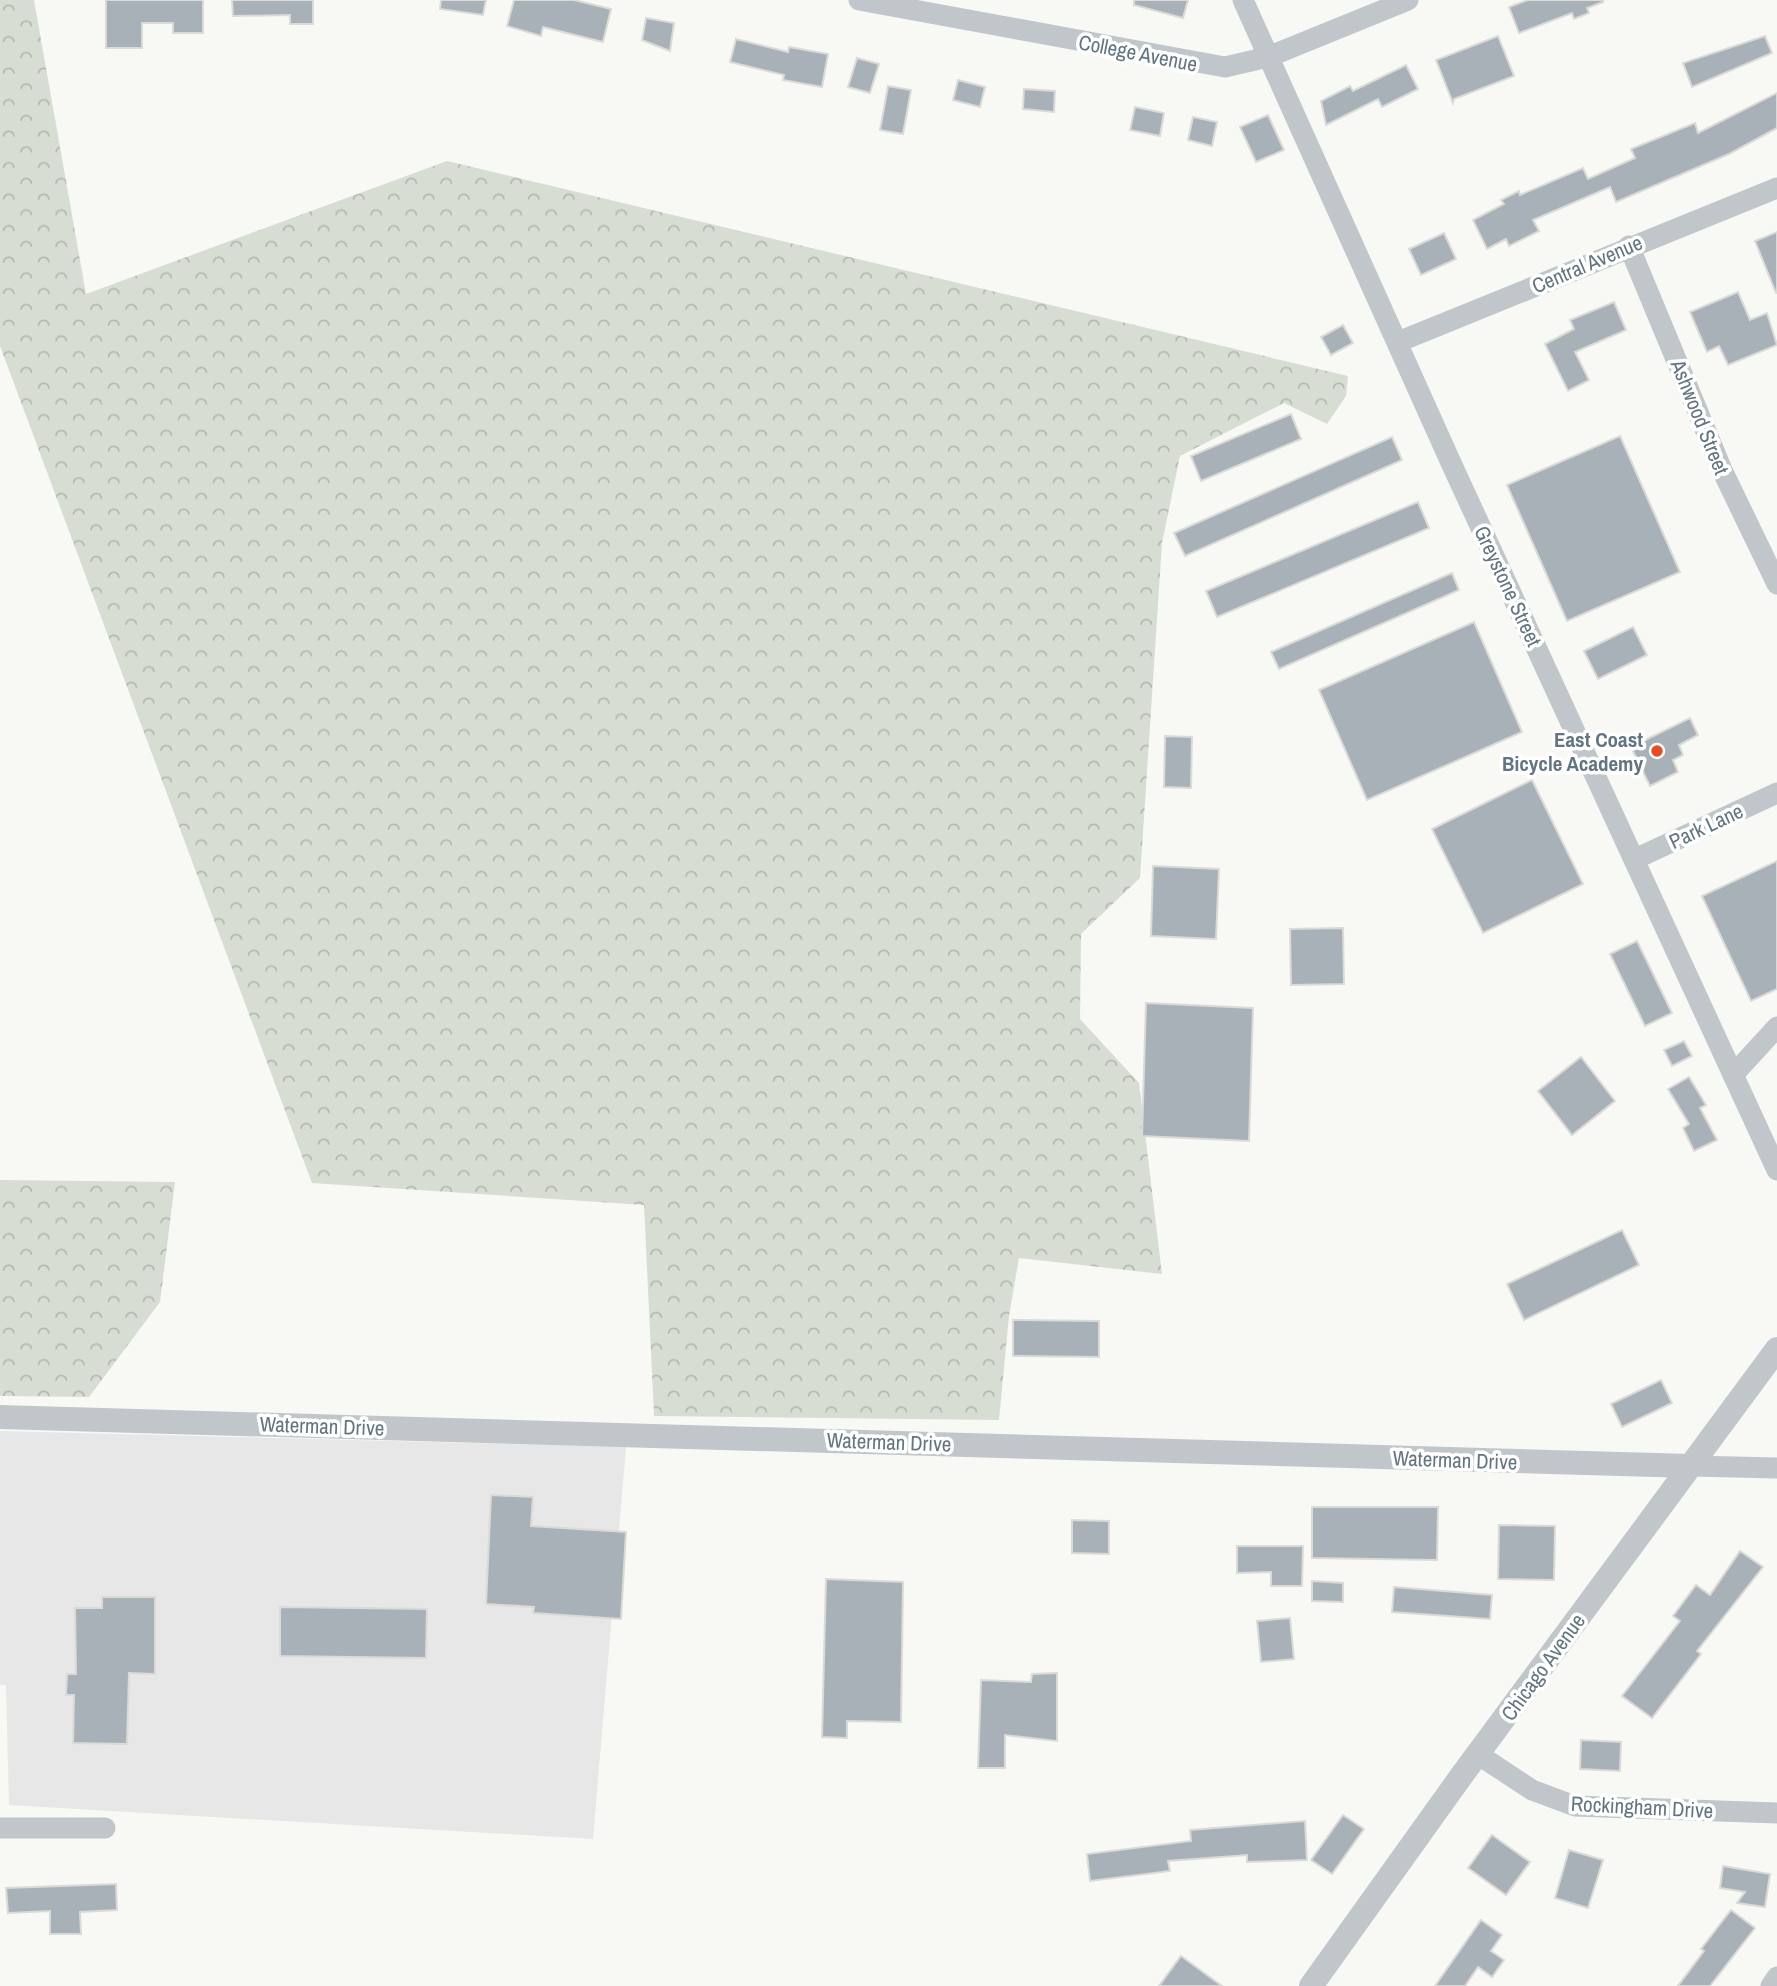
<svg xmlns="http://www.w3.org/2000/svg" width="1777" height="1986" font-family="'Archivo Narrow',sans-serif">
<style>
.built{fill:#e6e7e6}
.forest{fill:url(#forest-crowns)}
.building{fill:#a8b1b7;stroke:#dadad7;stroke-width:2}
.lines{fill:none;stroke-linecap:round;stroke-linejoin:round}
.minor{stroke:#c1c6ca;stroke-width:21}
.tertiary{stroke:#c1c6ca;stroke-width:24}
.poi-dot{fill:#e54c28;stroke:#fff;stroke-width:2.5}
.labels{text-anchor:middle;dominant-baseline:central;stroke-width:7;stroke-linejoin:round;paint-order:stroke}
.street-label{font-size:21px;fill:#637581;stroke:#fff}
.poi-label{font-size:21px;font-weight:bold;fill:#637581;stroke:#fff;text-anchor:end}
</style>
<defs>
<pattern id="forest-crowns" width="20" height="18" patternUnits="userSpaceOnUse" patternTransform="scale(1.75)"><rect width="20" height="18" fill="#d8ddd4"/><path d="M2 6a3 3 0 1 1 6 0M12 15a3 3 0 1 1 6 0" fill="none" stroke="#b3b8b1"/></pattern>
</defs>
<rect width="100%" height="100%" fill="#f8f8f5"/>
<!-- built -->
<polygon class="built" points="0,1431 626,1447 593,1839 9,1805 6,1685 0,1685"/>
<!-- forest -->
<g class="forest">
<polygon points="0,0 34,0 86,294 447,161 1348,376 1346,396 1327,424 1284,403 1180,456 1162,543 1140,878 1081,934 1080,1019 1139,1083 1162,1274 1019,1258 1009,1316 999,1420 654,1416 644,1205 312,1183 0,346"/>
<polygon points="0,1180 175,1182 160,1302 89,1397 0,1396"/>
</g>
<!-- building -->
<g class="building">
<polygon points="106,0 203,0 203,33 173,33 173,23 142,23 142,48 106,48"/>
<polygon points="232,0 313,0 313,24 290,24 290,15 233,16"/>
<polygon points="441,0 486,0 483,15 440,9"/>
<polygon points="514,0 574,0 611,9 603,42 543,27 541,36 507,26"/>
<polygon points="1134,0 1188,0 1183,18 1134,5"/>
<polygon points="1528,0 1603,0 1603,2 1587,8 1589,13 1574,19 1572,13 1519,33 1509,7"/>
<polygon points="646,18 674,23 670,51 642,40"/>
<polygon points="1498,36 1514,76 1454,99 1453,103 1436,60"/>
<polygon points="1765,36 1772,53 1692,87 1683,63"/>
<polygon points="736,39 788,52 789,47 828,54 822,87 783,80 784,75 730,62"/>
<polygon points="857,58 879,64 870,93 848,87"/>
<polygon points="1406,65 1418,89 1382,107 1378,99 1326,125 1321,101 1350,86 1353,91"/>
<polygon points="958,80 985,87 980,107 953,100"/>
<polygon points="888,86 911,90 903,134 880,130"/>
<polygon points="1024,89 1055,91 1054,112 1023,109"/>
<polygon points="1777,93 1777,128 1729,154 1616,202 1610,187 1533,220 1539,231 1509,246 1506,239 1487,249 1473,220 1504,204 1501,200 1519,191 1520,195 1583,168 1588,179 1635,158 1631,149 1695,123 1698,133"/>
<polygon points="1135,107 1164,113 1160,136 1130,130"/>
<polygon points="1268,115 1284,150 1256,162 1240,127"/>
<polygon points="1193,117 1217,122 1212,146 1188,140"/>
<polygon points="1777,232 1777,293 1776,293 1755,241"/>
<polygon points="1444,233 1456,259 1421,275 1409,249"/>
<polygon points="1738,292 1750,320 1767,313 1777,345 1728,365 1719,346 1707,352 1690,312"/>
<polygon points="1614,302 1626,330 1575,352 1589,380 1568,391 1545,344 1574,329 1570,320"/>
<polygon points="1343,325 1353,343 1331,355 1321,337"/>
<polygon points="1291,414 1301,439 1201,481 1191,456"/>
<polygon points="1620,436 1680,572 1567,621 1507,485"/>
<polygon points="1392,437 1402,460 1185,556 1174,533"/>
<polygon points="1418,502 1429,528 1217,617 1206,591"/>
<polygon points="1452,573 1459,590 1279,669 1271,652"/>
<polygon points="1474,622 1522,732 1367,800 1319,690"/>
<polygon points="1633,627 1647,655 1598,679 1584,651"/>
<polygon points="1690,718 1698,735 1679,745 1683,755 1673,760 1678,772 1650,786 1631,747"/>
<polygon points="1165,736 1192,737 1191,788 1164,787"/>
<polygon points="1532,780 1583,884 1483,933 1432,829"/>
<polygon points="1777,861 1777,989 1751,1001 1702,896"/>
<polygon points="1153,866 1219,869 1216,939 1151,936"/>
<polygon points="1343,928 1344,984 1291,985 1290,929"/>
<polygon points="1637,941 1672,1013 1645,1026 1610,954"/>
<polygon points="1146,1003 1253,1008 1249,1141 1142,1136"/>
<polygon points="1684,1041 1692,1056 1672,1066 1664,1050"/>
<polygon points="1581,1057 1615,1101 1572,1135 1538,1091"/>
<polygon points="1689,1077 1706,1105 1700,1108 1717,1140 1694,1151 1683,1128 1689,1124 1668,1089"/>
<polygon points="1622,1230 1639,1265 1524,1320 1507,1284"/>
<polygon points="1013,1320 1099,1321 1099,1357 1013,1356"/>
<polygon points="1661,1380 1672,1403 1622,1427 1611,1404"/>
<polygon points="491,1495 533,1497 531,1526 626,1532 621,1619 533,1613 534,1607 486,1604"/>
<polygon points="1312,1507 1438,1507 1437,1560 1312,1558"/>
<polygon points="1072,1520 1109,1521 1109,1554 1072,1553"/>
<polygon points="1499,1525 1555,1526 1554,1580 1498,1579"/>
<polygon points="1237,1546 1303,1546 1302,1586 1271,1586 1271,1572 1237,1573"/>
<polygon points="1740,1551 1763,1567 1697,1651 1701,1654 1652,1718 1622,1696 1680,1621 1673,1616 1696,1585 1710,1595"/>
<polygon points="826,1579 903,1582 901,1722 847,1721 847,1738 822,1737"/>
<polygon points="1312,1581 1343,1583 1343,1602 1312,1601"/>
<polygon points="1394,1587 1492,1595 1490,1619 1392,1612"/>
<polygon points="102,1597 155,1597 155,1674 129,1673 127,1744 73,1743 74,1695 66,1695 67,1674 76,1674 75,1608 102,1608"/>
<polygon points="280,1607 427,1609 426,1658 280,1656"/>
<polygon points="1290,1618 1294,1659 1261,1662 1257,1621"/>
<polygon points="1057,1673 1057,1741 1005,1735 1005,1768 978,1768 981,1680 1031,1682 1032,1674"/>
<polygon points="1581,1740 1621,1742 1620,1771 1580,1769"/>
<polygon points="1343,1815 1364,1829 1332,1874 1311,1860"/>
<polygon points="1305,1821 1307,1860 1247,1862 1247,1855 1168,1861 1170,1871 1090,1881 1087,1854 1191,1841 1190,1830"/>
<polygon points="1492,1835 1530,1862 1506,1895 1468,1868"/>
<polygon points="1569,1850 1603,1860 1588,1908 1555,1898"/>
<polygon points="1723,1866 1770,1874 1765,1907 1737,1903 1745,1892 1720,1888"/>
<polygon points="116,1884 117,1910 80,1912 81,1934 50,1934 50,1911 8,1913 6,1888"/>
<polygon points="1731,1910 1755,1928 1710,1986 1678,1986 1704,1951 1701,1949"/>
<polygon points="1481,1920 1502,1935 1491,1951 1504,1960 1492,1977 1478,1967 1465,1986 1435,1986"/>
<polygon points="1181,1956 1222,1986 1159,1986"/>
</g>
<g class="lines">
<!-- minor -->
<g class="minor">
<polyline points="859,0 1225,67 1268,57 1408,0"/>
<polyline points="1243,0 1452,465 1777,1170"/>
<polyline points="1629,246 1722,470 1777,584"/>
<polyline points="1398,342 1777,188"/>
<polyline points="1635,859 1777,793"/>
<polyline points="1733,1075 1777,1027"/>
<polyline points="1691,1466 1777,1468"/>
<polyline points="1479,1755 1532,1790 1575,1806 1777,1813"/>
<polyline points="0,1828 105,1828"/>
<polyline points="1771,1986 1777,1977"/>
</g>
<!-- tertiary -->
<g class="tertiary">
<polyline points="0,1417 1691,1466"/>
<polyline points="1311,1986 1462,1775 1777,1349"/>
</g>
</g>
<!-- markers -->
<circle class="poi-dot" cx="1657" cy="751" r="7"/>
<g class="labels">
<!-- street labels -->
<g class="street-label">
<text transform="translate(1138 53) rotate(11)">College Avenue</text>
<text transform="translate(1587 264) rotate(-23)">Central Avenue</text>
<text transform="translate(1700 417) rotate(68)">Ashwood Street</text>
<text transform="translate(1508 586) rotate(65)">Greystone Street</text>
<text transform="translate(1706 826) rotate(-25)">Park Lane</text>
<text transform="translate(322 1426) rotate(2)">Waterman Drive</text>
<text transform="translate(889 1442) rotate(2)">Waterman Drive</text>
<text transform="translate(1455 1460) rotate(2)">Waterman Drive</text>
<text transform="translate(1543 1667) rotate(-54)">Chicago Avenue</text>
<text transform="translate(1642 1807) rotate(3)">Rockingham Drive</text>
</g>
<!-- poi labels -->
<g class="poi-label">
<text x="1643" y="739">East Coast<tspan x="1643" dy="24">Bicycle Academy</tspan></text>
</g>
</g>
</svg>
